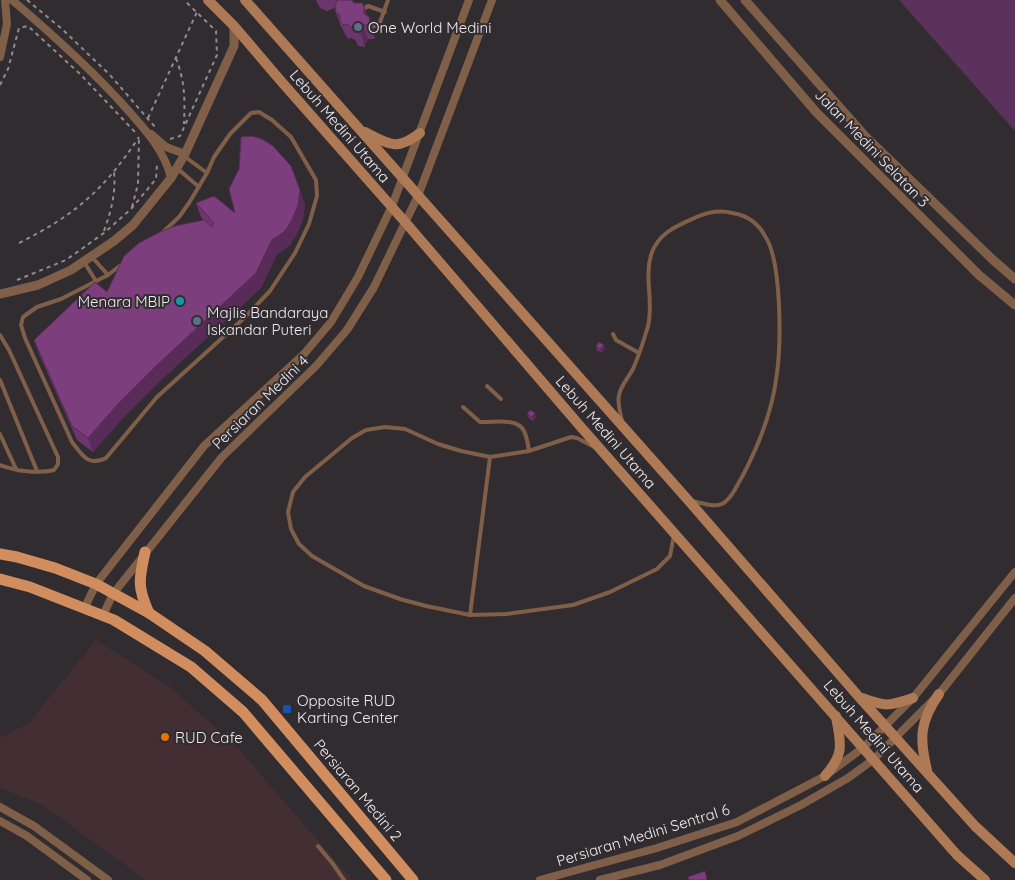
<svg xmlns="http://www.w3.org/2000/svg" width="1015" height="880" font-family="Quicksand,sans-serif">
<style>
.commercial{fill:#432f33}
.green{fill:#5b325b}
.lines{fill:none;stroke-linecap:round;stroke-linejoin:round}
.path{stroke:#8f8b8e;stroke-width:2;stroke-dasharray:4 4;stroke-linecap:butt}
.service{stroke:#805f48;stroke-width:4}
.minor{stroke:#805f48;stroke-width:8}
.tertiary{stroke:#805f48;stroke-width:9}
.secondary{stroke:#ae7955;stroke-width:10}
.primary{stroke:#d18d5e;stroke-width:11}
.wall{fill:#6c356c}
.shaded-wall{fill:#582b58}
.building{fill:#7d3e7d;stroke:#582b58}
.service-dot{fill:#5c6f8a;stroke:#312c30;stroke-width:2}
.culture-dot{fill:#0f9aa8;stroke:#312c30;stroke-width:2}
.transit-dot{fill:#1a4fb4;stroke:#312c30;stroke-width:2}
.food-dot{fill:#e8710a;stroke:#312c30;stroke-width:2}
.labels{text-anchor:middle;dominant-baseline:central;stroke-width:4;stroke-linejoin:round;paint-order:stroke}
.poi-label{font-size:15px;fill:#eeeaed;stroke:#312c30;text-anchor:start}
.street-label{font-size:15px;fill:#eeeaed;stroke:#312c30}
</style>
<rect width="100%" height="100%" fill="#312c30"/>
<!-- commercial -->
<polygon class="commercial" points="96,640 172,689 236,746 352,880 146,880 41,804 0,788 0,738 29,723"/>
<!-- green -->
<polygon class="green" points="899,0 1015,0 1015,131"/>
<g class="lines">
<!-- path -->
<g class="path">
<polyline points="27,0 62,29 110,75 155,127"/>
<path d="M 176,58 C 185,83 185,97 184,124"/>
<polyline points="0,85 8,69 19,28 28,26 80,74 135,132"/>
<polyline points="148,118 197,12"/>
<polyline points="170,139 180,136 217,55 216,31 184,0"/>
<polyline points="132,207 138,184 139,138"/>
<path d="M 104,231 C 111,211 116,194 114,172"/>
<path d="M 19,243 C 75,215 104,190 139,137"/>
<polyline points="17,280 66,260 104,233 131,209 156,179 157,164"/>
</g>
<!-- service -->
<g class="service">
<polyline points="362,10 368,6 385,12"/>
<polyline points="369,27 379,25 388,0"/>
<path d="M 259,112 L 272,120 L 291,137 L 316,180 L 317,196 L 309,224 L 295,253 L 270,291 L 243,319 L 157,397 L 106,458 C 88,467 82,455 72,442 L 25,338 L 21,325 L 23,317 L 37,307 L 61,299 L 108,275 L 161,234 L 179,217 L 189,203 L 207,173 L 214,157 L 230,134 L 251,113 Z"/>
<polyline points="184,156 207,173"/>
<polyline points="178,169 199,187"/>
<polyline points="92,257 108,275"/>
<polyline points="84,262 96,281"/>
<polyline points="613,334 616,340 639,353"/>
<path d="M 0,335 L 9,350 L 58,457 L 58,464 L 54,470 C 38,474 16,471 0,465"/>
<polyline points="0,380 37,471"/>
<polyline points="487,386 501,399"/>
<path d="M 463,407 L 480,422 C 493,423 517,417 524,431 C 527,437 528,444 529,451"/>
<path d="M 622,422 C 621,414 617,403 619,395 C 621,385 628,378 633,369 C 639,355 644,340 648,326 C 654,302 644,278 651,255 C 658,232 679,225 699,216 C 709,212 721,210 732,213 C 746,215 758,223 765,236 C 782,261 781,343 777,373 C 773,409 759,445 742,477 C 737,485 733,496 725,502 C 717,509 702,503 692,501"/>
<polyline points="0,434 16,469"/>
<polyline points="594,447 577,438 571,437 529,451 490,457 461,451 438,444 405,429 385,427 366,430 352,438 305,477 293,492 288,512 291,529 299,544 312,556 364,586 400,599 426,606 470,615 506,614 573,605 610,592 657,569 670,556 674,535"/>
<polyline points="470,615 490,457"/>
<polyline points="318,846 333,864 344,880"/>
</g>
<!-- minor -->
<g class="minor">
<path d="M 12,0 C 52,34 91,69 126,108 C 144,128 165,151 171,178"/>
<polyline points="0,57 7,24 5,0"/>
<polyline points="151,134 166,147 185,154"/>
<polyline points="85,607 96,584 204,446 304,354 331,322 358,277 392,206 469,0"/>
<polyline points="103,615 113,594 222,457 316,366 347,330 374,287 418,196 492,0"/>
<polyline points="0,807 34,826 108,880"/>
<polyline points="0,821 27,836 87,880"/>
<polyline points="540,880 657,848 737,822 825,776 864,747 913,698 1015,572"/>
<polyline points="600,880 660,865 738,836 801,805 848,778 874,759 939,694 1015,598"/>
</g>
<!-- tertiary -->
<g class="tertiary">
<polyline points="720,0 816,112 979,275 1015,305"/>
<polyline points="745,0 866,137 992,259 1015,279"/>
<polyline points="0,294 38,285 71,270 114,241 133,225 171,178 185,154 234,46 234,26"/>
</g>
<!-- secondary -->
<g class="secondary">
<polyline points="208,0 234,26 280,80 406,223 580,426 957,855 985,880"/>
<polyline points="245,0 688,500 859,697 975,826 1015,863"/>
<path d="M 365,132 C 390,145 397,151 420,133"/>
<path d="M 862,698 C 886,707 889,706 913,698"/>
<path d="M 927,770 C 919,738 920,721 939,694"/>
<path d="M 825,776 C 846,752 840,743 836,716"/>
</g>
<!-- primary -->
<g class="primary">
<path d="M 145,552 C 139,579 137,587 149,613"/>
<polyline points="0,554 17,557 55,568 96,584 149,613 205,651 262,700 413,880"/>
<polyline points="0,579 30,587 114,620 191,667 243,712 386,880"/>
</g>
</g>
<!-- wall -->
<g class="wall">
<polygon points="316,0 352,0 369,17 374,31 375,39 368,39 365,44 365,47 358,46 356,41 352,38 348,39 346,36 342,28 341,27 336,13 335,8 327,11 320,8"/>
<polygon points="196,203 235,213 305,204 303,219 297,234 290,245 277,254 261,288 159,382 122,419 93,452 77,440 39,354 34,340 107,292 203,220 201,217"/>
<polygon points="596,346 605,348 602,353 597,350"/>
<polygon points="527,414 536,417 533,421 529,418"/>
</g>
<!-- shaded-wall -->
<g class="shaded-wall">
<polygon points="364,6 374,31 375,39 370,25 364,14"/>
<polygon points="363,25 368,39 365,44 365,47 360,30"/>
<polygon points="300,190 305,204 303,219 297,234 290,245 277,254 261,288 159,382 122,419 93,452 88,438 117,405 272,240"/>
<polygon points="604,345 605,348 602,353 600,349"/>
<polygon points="535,413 536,417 533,421 532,417"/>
</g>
<!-- building -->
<g class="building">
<polygon points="336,0 351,0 354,3 362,3 364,6 364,14 369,17 370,25 363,25 360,30 360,33 353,32 351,27 347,24 343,25 340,22 340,15 336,13 335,5 337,1"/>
<polygon points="252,136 262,139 273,146 291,166 300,190 298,205 292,220 285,231 272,240 256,273 154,368 117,405 88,438 72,426 34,340 95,282 107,292 124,256 139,243 160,232 175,226 204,220 212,227 214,223 196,203 214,196 235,213 229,189 239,169 241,137"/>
<polygon points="599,342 604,345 600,349 596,346"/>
<polygon points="530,410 535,413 532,417 527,414"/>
<polygon points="705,871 707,880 689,880 688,877"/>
</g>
<!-- markers -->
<g class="service-dot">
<circle cx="358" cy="27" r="5"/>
<circle cx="197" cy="321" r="5"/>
</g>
<circle class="culture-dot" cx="180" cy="301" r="5"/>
<rect class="transit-dot" x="282" y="704" width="10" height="10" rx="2.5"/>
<circle class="food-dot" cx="165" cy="737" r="5"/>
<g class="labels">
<!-- poi labels -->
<g class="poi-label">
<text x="368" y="27">One World Medini</text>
<text x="170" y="301" text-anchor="end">Menara MBIP</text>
<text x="207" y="312">Majlis Bandaraya<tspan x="207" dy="17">Iskandar Puteri</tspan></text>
<text x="297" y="700">Opposite RUD<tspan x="297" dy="17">Karting Center</tspan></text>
<text x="175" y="737">RUD Cafe</text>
</g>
<!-- street labels -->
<g class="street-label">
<text transform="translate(340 126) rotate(49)">Lebuh Medini Utama</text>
<text transform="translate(872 148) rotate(46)">Jalan Medini Selatan 3</text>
<text transform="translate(260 402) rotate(-44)">Persiaran Medini 4</text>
<text transform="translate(606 432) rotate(49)">Lebuh Medini Utama</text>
<text transform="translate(874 736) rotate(49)">Lebuh Medini Utama</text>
<text transform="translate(358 790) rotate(50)">Persiaran Medini 2</text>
<text transform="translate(643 835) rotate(-17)">Persiaran Medini Sentral 6</text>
</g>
</g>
</svg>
